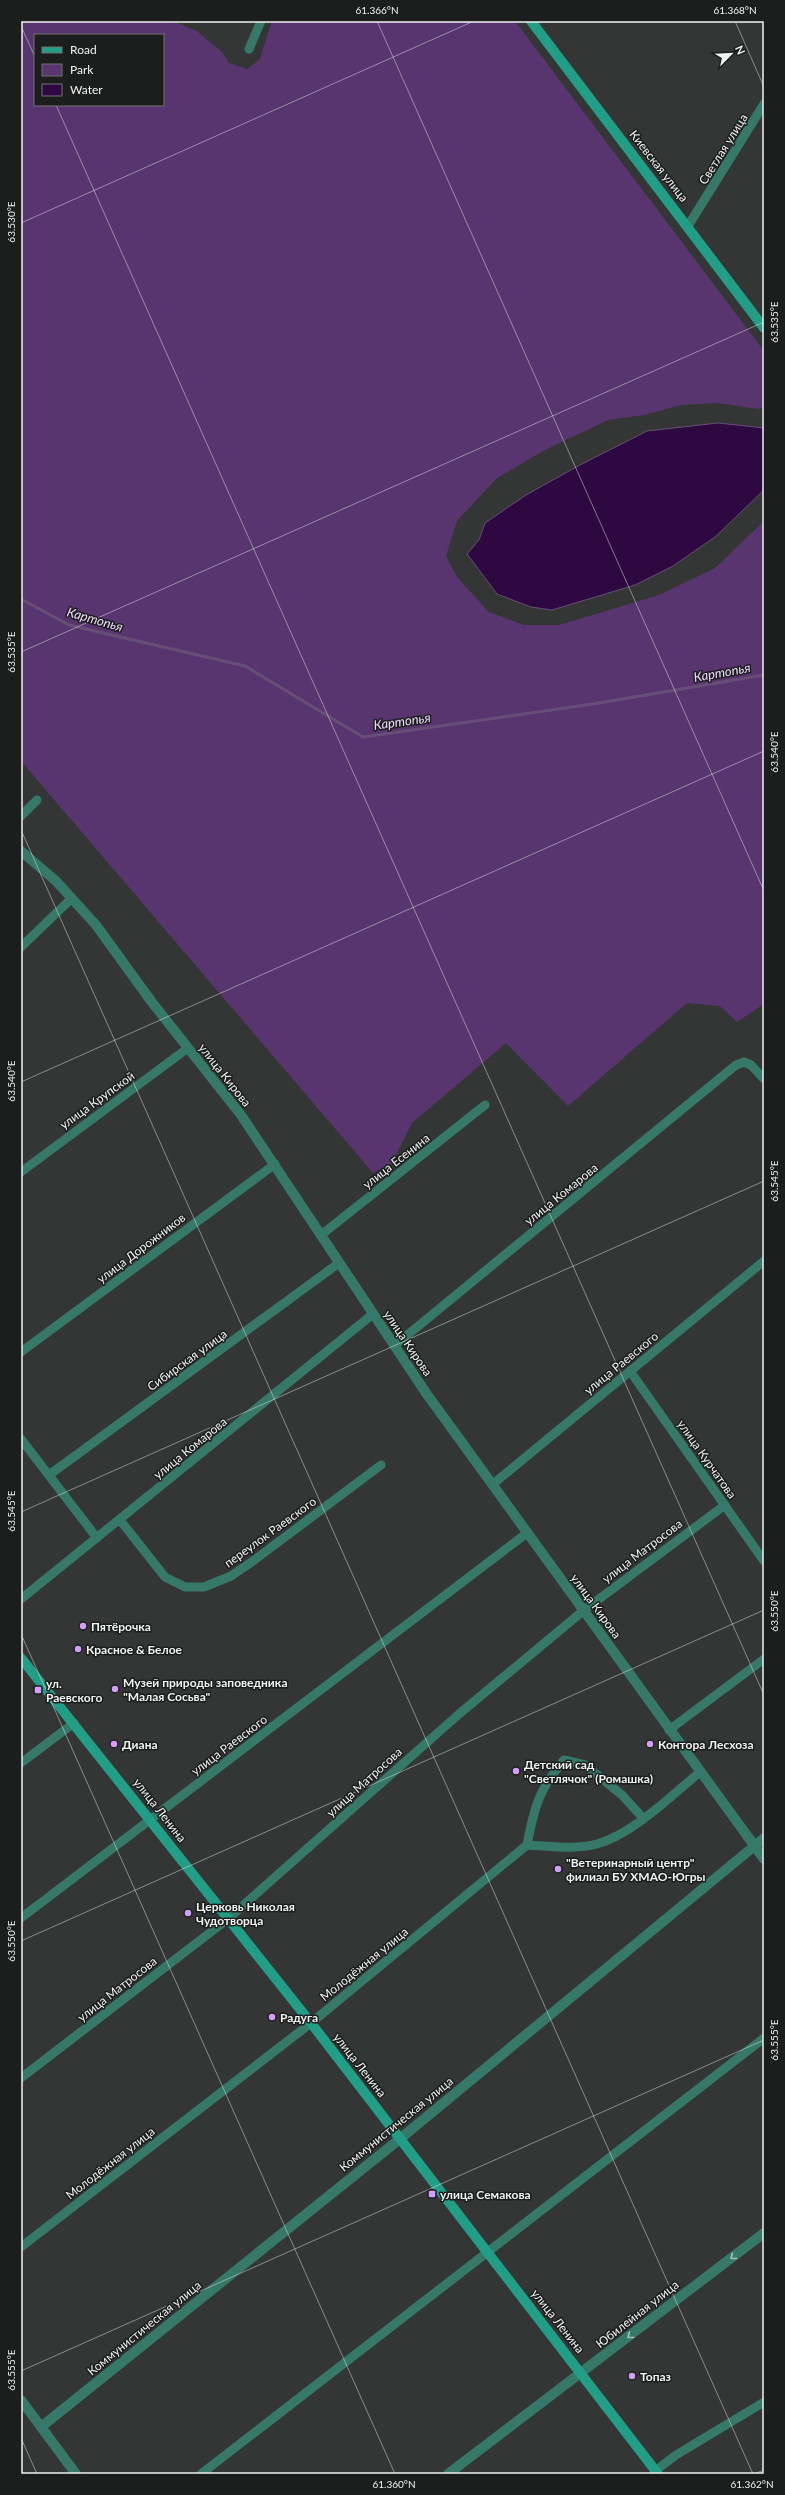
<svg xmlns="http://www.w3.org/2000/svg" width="785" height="2495" font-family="Lato,sans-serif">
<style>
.green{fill:#58356f;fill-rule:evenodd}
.water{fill:#2e0841;stroke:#684e76}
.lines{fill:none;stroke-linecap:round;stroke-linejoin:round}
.stream{stroke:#684e76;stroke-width:3}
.minor{stroke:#367969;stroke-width:9}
.tertiary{stroke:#367969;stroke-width:10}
.secondary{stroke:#219e85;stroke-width:10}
.oneway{stroke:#a6c2bb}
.ticks{fill:none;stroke:#f0f3f2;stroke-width:1;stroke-opacity:0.45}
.poi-dot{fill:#d49cfb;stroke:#1c1d1d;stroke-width:1.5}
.labels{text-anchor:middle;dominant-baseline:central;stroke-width:3;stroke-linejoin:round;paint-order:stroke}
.street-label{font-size:12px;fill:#f0f3f2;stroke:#1c1d1d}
.poi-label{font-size:12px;font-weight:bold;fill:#f0f3f2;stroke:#1c1d1d;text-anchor:start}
.water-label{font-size:13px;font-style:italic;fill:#efdbff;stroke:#1c1d1d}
.neatline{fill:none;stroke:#f0f3f2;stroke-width:1.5}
.ticks-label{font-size:10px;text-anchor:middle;fill:#f0f3f2}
</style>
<rect width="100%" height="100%" fill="#333635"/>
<!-- green -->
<path class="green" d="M 21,21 L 172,21 L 197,31 L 222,52 L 229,63 L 247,69 L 260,59 L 272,21 L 515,21 L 764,351 L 764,407 L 758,409 L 718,403 L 681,405 L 644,415 L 608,420 L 543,451 L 496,479 L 457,521 L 446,556 L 457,577 L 489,612 L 524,625 L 559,625 L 659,595 L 715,568 L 764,521 L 764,1004 L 737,1022 L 720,1006 L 687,1003 L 568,1106 L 506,1043 L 412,1123 L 392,1163 L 373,1173 L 21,761 ZM 35,35 L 163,35 L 163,105 L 35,105 Z"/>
<!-- water -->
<polygon class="water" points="718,423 764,428 764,490 715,537 673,566 635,585 552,610 531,607 497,594 467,554 479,540 485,523 526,495 578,466 647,431"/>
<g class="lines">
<!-- stream -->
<polyline class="stream" points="21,599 69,625 245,666 363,737 593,704 764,675"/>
<!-- minor -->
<g class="minor">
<polyline points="249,49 261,21"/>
<polyline points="688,226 764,104"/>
<polyline points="21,816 37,800"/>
<polyline points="21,947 72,898"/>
<polyline points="21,1172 188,1048"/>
<polyline points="321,1235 485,1105"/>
<polyline points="394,1346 736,1065 744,1062 751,1065 764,1079"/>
<polyline points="21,1352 275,1164"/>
<polyline points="630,1371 764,1561"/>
<polyline points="21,1439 97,1538"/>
<polyline points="49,1475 339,1263"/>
<polyline points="493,1484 764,1261"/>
<polyline points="120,1520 165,1577 185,1587 204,1587 231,1576 253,1561 381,1465"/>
<polyline points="21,1599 373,1314"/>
<polyline points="669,1730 764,1659"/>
<polyline points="21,1763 74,1723"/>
<path d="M 527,1845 C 534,1808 539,1789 564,1760 L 585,1765 L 622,1795 L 643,1818"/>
<polyline points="21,1918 527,1533"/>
<polyline points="21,2078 229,1918 459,1714 583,1611 725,1505"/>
<path d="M 21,2247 L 311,2023 L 527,1845 C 550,1846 575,1850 597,1844 C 633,1834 671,1796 700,1772"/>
<polyline points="655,2471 676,2455 764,2402"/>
<polyline points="201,2474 764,2038"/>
</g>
<!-- tertiary -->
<g class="tertiary">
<polyline points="21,851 56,881 96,925 151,1001 241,1115 426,1393 764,1859"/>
<polyline points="21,2400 76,2474"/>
<polyline points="41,2427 401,2138 764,1838"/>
<polyline points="448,2474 764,2233"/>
</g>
<!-- secondary -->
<g class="secondary">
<polyline points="531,21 764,328"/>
<polyline points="21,1658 311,2023 658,2474"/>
</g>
</g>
<!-- one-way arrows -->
<defs><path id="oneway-chevron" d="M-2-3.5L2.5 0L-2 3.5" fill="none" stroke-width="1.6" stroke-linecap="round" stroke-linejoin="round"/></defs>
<g class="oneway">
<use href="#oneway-chevron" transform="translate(733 2257) rotate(142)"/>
<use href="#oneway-chevron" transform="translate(630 2336) rotate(142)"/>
</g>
<!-- ticks -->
<path class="ticks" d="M 377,21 L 764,891M 735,21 L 764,87M 21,26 L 35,57M 56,105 L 764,1695M 21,223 L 474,21M 21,652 L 764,322M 21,830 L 753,2474M 21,1082 L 764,751M 21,1512 L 764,1181M 21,1634 L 395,2474M 21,1941 L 764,1610M 21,2371 L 764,2040M 21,2438 L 37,2474M 754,2474 L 764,2470"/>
<!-- markers -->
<g class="poi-dot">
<circle cx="83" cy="1626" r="4"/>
<circle cx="78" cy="1649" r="4"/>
<circle cx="115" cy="1689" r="4"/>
<rect x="34" y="1686" width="8" height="8" rx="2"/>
<circle cx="114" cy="1744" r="4"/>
<circle cx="650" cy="1744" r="4"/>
<circle cx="516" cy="1771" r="4"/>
<circle cx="558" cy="1869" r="4"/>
<circle cx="188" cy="1913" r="4"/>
<circle cx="272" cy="2017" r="4"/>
<rect x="428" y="2190" width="8" height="8" rx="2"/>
<circle cx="632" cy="2376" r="4"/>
</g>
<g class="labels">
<!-- street labels -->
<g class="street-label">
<text transform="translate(723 149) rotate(-58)">Светлая улица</text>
<text transform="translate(659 166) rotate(52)">Киевская улица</text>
<text transform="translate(225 1075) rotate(52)">улица Кирова</text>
<text transform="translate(97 1100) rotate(-36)">улица Крупской</text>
<text transform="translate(396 1161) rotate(-38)">улица Есенина</text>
<text transform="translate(561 1194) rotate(-39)">улица Комарова</text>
<text transform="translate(141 1248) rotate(-37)">улица Дорожников</text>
<text transform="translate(408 1343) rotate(56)">улица Кирова</text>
<text transform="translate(187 1360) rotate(-36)">Сибирская улица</text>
<text transform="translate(621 1363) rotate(-39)">улица Раевского</text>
<text transform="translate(190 1448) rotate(-39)">улица Комарова</text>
<text transform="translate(707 1459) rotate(55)">улица Курчатова</text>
<text transform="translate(270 1532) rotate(-36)">переулок Раевского</text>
<text transform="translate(642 1551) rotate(-37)">улица Матросова</text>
<text transform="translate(596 1606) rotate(54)">улица Кирова</text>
<text transform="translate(229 1745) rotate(-37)">улица Раевского</text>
<text transform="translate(364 1782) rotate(-42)">улица Матросова</text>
<text transform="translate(160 1810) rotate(52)">улица Ленина</text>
<text transform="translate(364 1964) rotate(-39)">Молодёжная улица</text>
<text transform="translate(117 1989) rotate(-38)">улица Матросова</text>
<text transform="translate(360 2065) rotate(52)">улица Ленина</text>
<text transform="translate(396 2124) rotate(-39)">Коммунистическая улица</text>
<text transform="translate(110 2163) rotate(-38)">Молодёжная улица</text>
<text transform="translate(637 2314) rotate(-38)">Юбилейная улица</text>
<text transform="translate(558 2321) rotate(52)">улица Ленина</text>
<text transform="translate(144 2328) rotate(-39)">Коммунистическая улица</text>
</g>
<!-- poi labels -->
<g class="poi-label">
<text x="91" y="1626">Пятёрочка</text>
<text x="86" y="1649">Красное &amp; Белое</text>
<text x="123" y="1682">Музей природы заповедника<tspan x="123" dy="14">"Малая Сосьва"</tspan></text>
<text x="46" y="1683">ул.<tspan x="46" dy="14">Раевского</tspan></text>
<text x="122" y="1744">Диана</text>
<text x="658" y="1744">Контора Лесхоза</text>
<text x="524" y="1764">Детский сад<tspan x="524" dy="14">"Светлячок" (Ромашка)</tspan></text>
<text x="566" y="1862">"Ветеринарный центр"<tspan x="566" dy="14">филиал БУ ХМАО-Югры</tspan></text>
<text x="196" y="1906">Церковь Николая<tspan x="196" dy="14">Чудотворца</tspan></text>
<text x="280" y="2017">Радуга</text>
<text x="440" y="2194">улица Семакова</text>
<text x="640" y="2376">Топаз</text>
</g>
<!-- water labels -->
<g class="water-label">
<text transform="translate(95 619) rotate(16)">Картопья</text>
<text transform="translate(722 672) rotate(-10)">Картопья</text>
<text transform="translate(402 721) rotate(-8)">Картопья</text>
</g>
</g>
<!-- border -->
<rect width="785" height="2495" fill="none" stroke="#1c1d1d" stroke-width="44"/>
<!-- legend -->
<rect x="34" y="34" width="130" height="72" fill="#1c1d1d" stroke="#717372"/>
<rect x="42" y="47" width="20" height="6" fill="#219e85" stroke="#717372"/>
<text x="70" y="54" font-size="12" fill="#f0f3f2">Road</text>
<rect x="42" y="64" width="20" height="12" fill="#58356f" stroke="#717372"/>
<text x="70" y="74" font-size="12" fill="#f0f3f2">Park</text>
<rect x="42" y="84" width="20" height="12" fill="#2e0841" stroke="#717372"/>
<text x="70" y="94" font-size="12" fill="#f0f3f2">Water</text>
<!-- north arrow -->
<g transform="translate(731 54) rotate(66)" stroke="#1c1d1d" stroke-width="3" paint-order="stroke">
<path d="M0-3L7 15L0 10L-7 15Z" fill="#f0f3f2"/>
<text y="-6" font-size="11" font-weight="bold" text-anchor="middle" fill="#f0f3f2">N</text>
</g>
<rect x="22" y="22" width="741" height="2451" class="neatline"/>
<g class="ticks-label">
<text x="377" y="14">61.366°N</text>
<text x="735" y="14">61.368°N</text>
<text transform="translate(11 222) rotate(-90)" y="4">63.530°E</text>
<text transform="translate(774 322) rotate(-90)" y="4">63.535°E</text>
<text transform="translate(11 652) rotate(-90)" y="4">63.535°E</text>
<text transform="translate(774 752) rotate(-90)" y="4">63.540°E</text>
<text transform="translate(11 1081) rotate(-90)" y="4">63.540°E</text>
<text transform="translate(774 1181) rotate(-90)" y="4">63.545°E</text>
<text transform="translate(11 1511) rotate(-90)" y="4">63.545°E</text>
<text transform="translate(774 1611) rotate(-90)" y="4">63.550°E</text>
<text transform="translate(11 1941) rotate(-90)" y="4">63.550°E</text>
<text transform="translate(774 2040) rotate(-90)" y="4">63.555°E</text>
<text transform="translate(11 2370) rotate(-90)" y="4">63.555°E</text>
<text x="394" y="2488">61.360°N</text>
<text x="752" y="2488">61.362°N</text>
</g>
</svg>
